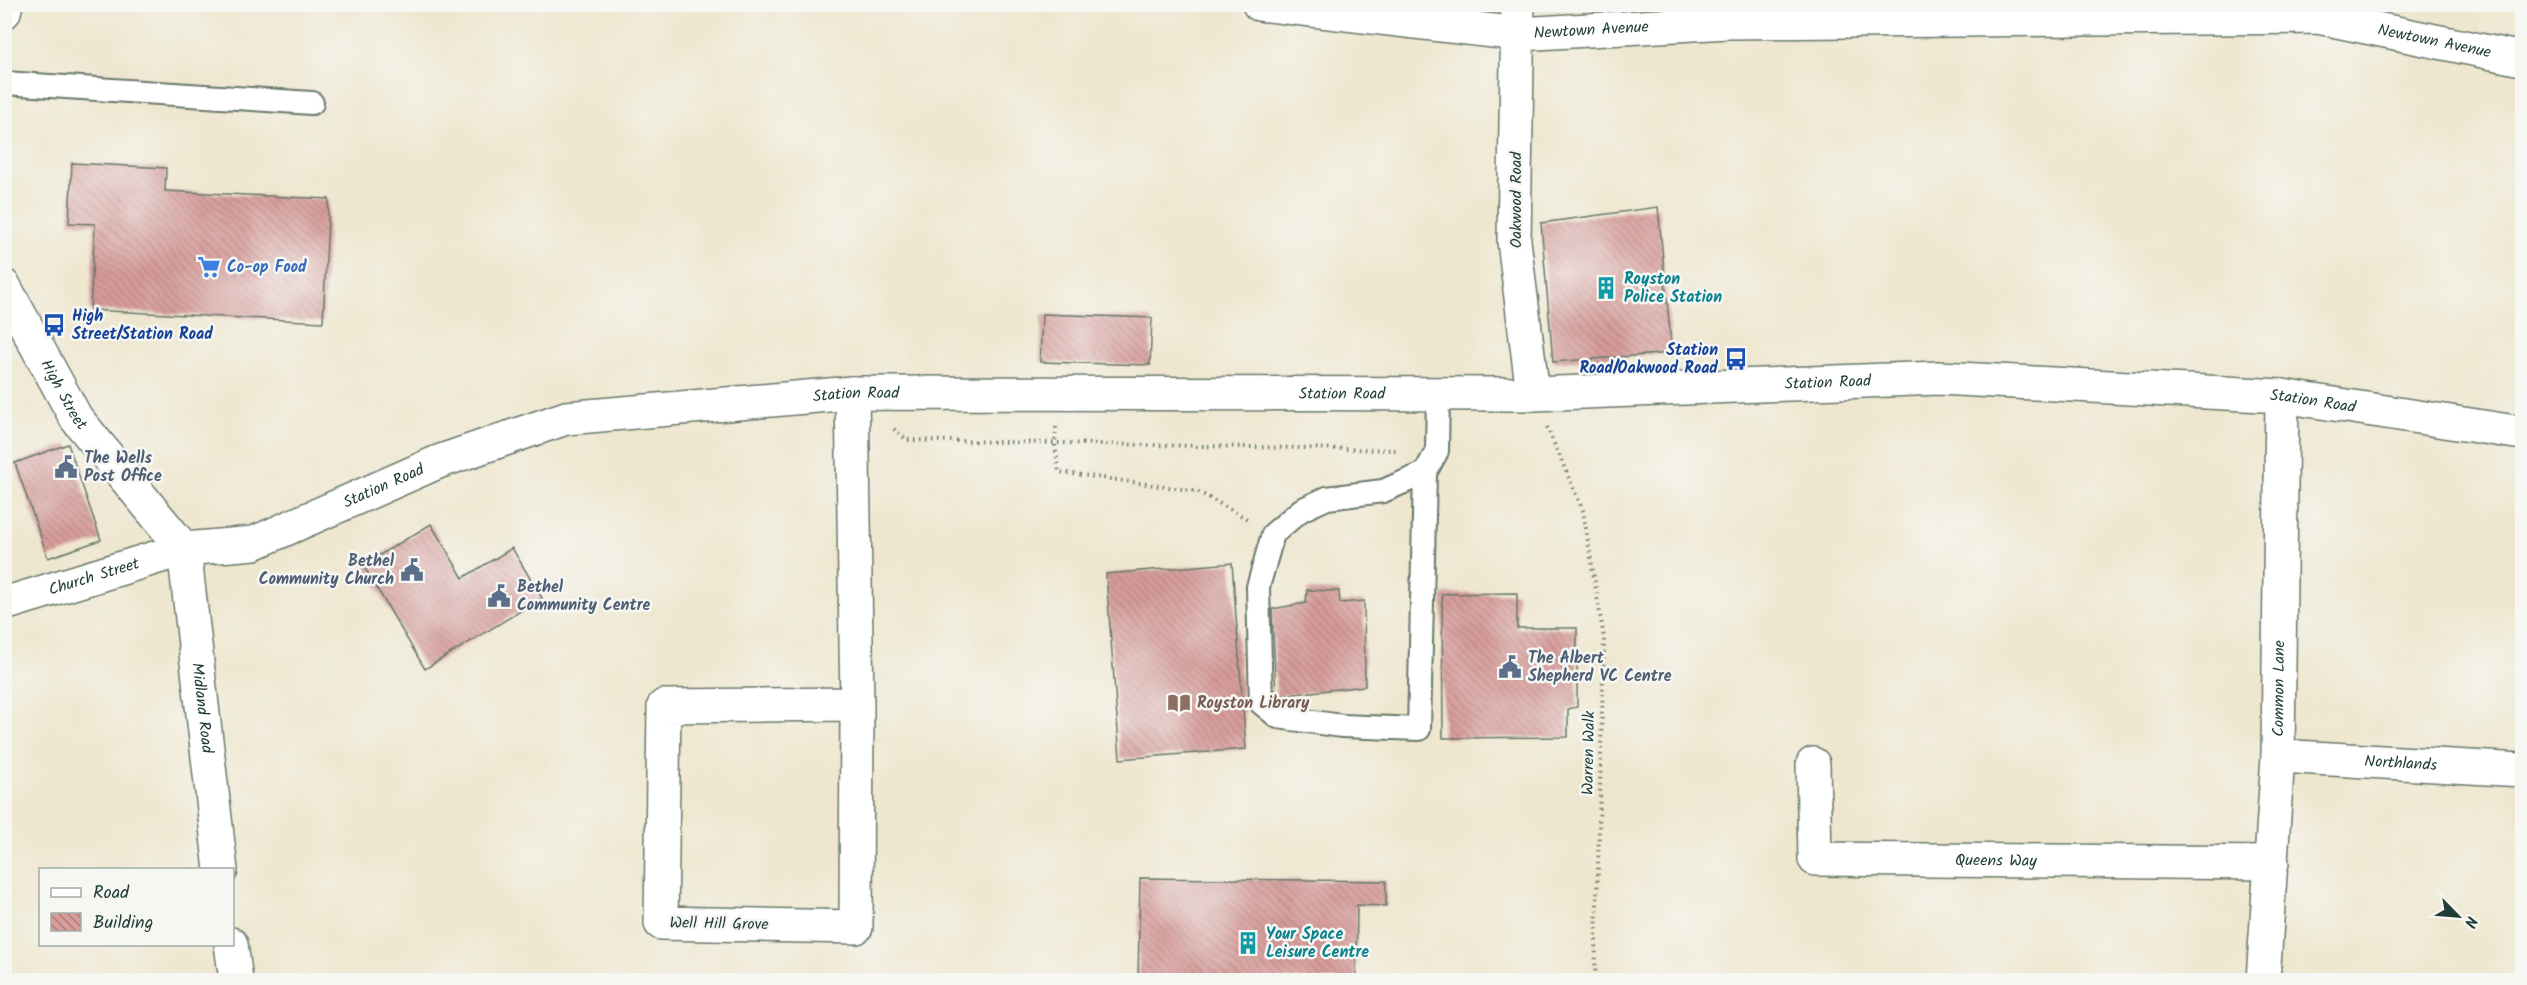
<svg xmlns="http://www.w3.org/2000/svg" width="2527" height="985" font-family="Kalam,sans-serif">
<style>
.building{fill:url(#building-back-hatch)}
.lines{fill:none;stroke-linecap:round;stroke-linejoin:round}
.lane-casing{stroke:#67786a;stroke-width:26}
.street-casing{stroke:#67786a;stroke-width:36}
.secondary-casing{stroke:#67786a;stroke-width:36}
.path{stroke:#67786a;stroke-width:4;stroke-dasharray:1.5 4.5;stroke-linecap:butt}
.lane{stroke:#fff;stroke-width:22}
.street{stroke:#fff;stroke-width:33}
.secondary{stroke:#fff;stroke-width:33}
.labels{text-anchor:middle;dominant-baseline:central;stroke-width:5;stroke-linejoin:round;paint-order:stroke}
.street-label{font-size:16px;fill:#1f3d34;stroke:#f6f6f2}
.shop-label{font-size:16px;font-weight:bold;fill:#366cbe;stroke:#f6f6f2;text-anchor:start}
.culture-label{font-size:16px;font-weight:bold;fill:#0d838f;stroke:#f6f6f2;text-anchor:start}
.transit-label{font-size:16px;font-weight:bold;fill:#164399;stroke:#f6f6f2;text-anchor:start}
.service-label{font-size:16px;font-weight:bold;fill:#4e5e75;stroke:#f6f6f2;text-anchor:start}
.education-label{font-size:16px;font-weight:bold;fill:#785e54;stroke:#f6f6f2;text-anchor:start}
</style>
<defs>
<pattern id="building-back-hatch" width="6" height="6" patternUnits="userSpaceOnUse" patternTransform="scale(1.5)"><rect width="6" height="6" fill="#d79c9a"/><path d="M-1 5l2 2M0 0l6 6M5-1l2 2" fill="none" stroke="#ae807e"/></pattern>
</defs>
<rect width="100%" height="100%" fill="#f6f6f2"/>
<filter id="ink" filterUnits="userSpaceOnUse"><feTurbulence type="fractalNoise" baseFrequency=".0167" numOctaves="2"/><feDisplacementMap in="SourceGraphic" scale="12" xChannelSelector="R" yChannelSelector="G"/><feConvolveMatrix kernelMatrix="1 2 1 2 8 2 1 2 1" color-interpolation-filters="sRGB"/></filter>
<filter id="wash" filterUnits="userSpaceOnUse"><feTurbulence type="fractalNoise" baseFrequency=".008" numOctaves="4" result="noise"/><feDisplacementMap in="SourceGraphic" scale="24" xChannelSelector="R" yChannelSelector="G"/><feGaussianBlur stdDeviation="1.35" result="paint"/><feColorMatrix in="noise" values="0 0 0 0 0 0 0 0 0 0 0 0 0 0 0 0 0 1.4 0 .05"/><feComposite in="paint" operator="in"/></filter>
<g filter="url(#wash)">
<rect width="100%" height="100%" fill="#eee6ce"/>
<g id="blocks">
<!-- building -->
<g class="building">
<polygon points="72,163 166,168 165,191 329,199 323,322 90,310 95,224 69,223"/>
<polygon points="1658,207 1672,353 1553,362 1541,223"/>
<polygon points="1042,314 1152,318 1150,365 1040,362"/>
<polygon points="68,444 101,540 48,558 15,463"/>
<polygon points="431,524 463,578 512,548 542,598 425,669 363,565"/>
<polygon points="1232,563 1246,749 1120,759 1106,574"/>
<polygon points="1307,590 1339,591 1340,603 1364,601 1365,686 1276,696 1272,609 1306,603"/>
<polygon points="1517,593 1517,628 1577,628 1577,707 1568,709 1568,737 1443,738 1442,594"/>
<polygon points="1140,878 1386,881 1386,906 1357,905 1356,980 1138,980"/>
</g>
</g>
</g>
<g filter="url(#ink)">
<use href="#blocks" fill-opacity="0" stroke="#67786a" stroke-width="1.5"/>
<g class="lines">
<!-- lane casing -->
<g class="lane-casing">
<g id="lane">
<polyline points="4,83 312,103"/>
<polyline points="1425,473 1419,729 1342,726 1278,717 1261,703 1258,587 1273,534 1301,510 1327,498 1383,491 1425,473 1437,451 1438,393"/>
</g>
</g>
<!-- street casing -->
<g class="street-casing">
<g id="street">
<path id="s1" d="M 1259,4 L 1519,34 L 1728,22 L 2318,17 L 2522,59"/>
<polyline points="1518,4 1514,241 1533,394"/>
<polyline points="852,393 857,704 856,927 661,923 664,706 857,704"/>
<path id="s2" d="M 2278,756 L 2522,770"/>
<path id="s3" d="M 1813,764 L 1815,859 L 2272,863"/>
<path id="s4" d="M 2263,980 L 2278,756 L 2282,396"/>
</g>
</g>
<!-- secondary casing -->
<g class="secondary-casing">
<g id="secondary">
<polyline points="4,12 6,4"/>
<path id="s5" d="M 4,286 L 76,418 L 184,549"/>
<path id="s6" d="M 184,549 L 221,870"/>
<path id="s7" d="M 4,604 L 184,549 L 254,543 L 438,462 L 566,418 L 852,393 L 1533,394 L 1939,378 L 2282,396 L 2522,433"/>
<polyline points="231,944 236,980"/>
</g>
</g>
<!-- path -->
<g class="path">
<polyline points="1056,427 1055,445 1059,472 1197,491 1249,520"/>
<polyline points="1547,427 1583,511 1604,638 1595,980"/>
<polyline points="894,429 907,440 1398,450"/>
</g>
<!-- lane -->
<use href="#lane" class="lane"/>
<!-- street -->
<use href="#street" class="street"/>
<!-- secondary -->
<use href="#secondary" class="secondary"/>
</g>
</g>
<!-- icons -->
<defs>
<g id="supermarket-bare" transform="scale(1.8)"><path d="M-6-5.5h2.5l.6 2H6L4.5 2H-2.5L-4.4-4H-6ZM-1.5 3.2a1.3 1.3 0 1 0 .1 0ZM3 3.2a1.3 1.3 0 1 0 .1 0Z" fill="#3f7fe0" stroke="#f6f6f2" stroke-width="2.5" paint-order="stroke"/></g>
<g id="building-bare" transform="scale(1.8)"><path d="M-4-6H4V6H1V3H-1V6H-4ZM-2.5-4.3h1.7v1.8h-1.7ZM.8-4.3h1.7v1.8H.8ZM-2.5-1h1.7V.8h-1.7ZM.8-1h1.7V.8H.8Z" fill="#0f9aa8" stroke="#f6f6f2" stroke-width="2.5" paint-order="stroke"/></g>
<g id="bus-bare" transform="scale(1.8)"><path d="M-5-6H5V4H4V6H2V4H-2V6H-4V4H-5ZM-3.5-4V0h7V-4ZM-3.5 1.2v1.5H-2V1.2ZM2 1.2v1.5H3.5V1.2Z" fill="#1a4fb4" stroke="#f6f6f2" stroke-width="2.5" paint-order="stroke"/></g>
<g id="civic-bare" transform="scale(1.8)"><path d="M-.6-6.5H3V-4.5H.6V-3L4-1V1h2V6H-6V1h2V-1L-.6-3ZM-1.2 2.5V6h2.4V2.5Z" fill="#5c6f8a" stroke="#f6f6f2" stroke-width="2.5" paint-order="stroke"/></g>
<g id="library-bare" transform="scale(1.8)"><path d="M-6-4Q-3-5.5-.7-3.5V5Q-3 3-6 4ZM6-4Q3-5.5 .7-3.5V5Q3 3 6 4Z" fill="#8d6e63" stroke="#f6f6f2" stroke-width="2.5" paint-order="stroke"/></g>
</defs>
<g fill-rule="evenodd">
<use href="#supermarket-bare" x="209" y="267"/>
<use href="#building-bare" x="1606" y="288"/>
<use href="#bus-bare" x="54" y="325"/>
<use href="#bus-bare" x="1736" y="359"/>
<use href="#civic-bare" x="66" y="467"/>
<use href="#civic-bare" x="412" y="570"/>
<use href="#civic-bare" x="499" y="596"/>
<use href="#civic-bare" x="1510" y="667"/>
<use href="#library-bare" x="1179" y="703"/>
<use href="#building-bare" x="1248" y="943"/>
</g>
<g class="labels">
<!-- street labels -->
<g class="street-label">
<text stroke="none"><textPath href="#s1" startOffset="334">Newtown Avenue</textPath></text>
<text stroke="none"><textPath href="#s1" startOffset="1180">Newtown Avenue</textPath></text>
<text transform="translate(1516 200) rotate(-90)">Oakwood Road</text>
<text stroke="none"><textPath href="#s7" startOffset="1858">Station Road</textPath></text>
<text stroke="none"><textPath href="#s7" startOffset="1372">Station Road</textPath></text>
<text stroke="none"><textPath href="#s5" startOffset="124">High Street</textPath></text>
<text stroke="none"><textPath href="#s7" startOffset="886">Station Road</textPath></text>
<text stroke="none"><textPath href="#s7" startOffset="2344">Station Road</textPath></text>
<text stroke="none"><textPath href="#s7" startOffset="400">Station Road</textPath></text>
<text stroke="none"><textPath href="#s7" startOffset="94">Church Street</textPath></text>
<text stroke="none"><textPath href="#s4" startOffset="292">Common Lane</textPath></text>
<text stroke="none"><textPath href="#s6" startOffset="160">Midland Road</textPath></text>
<text transform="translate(1589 753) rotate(-89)">Warren Walk</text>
<text stroke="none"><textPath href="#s2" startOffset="123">Northlands</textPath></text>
<text stroke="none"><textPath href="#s3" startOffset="276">Queens Way</textPath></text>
<text transform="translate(719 924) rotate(1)">Well Hill Grove</text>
</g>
<!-- shop labels -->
<g class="shop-label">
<text x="227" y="267">Co-op Food</text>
</g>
<!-- culture labels -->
<g class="culture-label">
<text x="1624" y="279">Royston<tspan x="1624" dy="18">Police Station</tspan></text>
<text x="1266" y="934">Your Space<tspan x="1266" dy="18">Leisure Centre</tspan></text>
</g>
<!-- transit labels -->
<g class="transit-label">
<text x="72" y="316">High<tspan x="72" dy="18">Street/Station Road</tspan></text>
<text x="1718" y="350" text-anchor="end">Station<tspan x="1718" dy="18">Road/Oakwood Road</tspan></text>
</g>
<!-- service labels -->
<g class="service-label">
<text x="84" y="458">The Wells<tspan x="84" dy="18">Post Office</tspan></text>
<text x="394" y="561" text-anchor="end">Bethel<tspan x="394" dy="18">Community Church</tspan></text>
<text x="517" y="587">Bethel<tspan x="517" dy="18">Community Centre</tspan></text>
<text x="1528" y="658">The Albert<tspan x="1528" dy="18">Shepherd VC Centre</tspan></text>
</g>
<!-- education labels -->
<g class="education-label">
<text x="1197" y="703">Royston Library</text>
</g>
</g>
<!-- margin -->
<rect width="2527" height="985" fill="none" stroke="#f6f6f2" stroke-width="24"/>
<!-- legend -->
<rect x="39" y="868" width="195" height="78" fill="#f6f6f2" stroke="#a0aca6" stroke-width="1.5"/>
<rect x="51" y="888" width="30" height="9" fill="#ffffff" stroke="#a0aca6" stroke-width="1.5"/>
<text x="93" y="898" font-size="18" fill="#1f3d34">Road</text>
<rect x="51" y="913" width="30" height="18" fill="url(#building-back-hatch)" stroke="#a0aca6" stroke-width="1.5"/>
<text x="93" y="928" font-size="18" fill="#1f3d34">Building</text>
<!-- north arrow -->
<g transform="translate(2458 916) rotate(115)" stroke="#f6f6f2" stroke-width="4.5" paint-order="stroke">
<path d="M0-4.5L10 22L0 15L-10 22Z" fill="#1f3d34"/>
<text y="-9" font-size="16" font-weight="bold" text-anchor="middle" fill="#1f3d34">N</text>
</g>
</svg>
